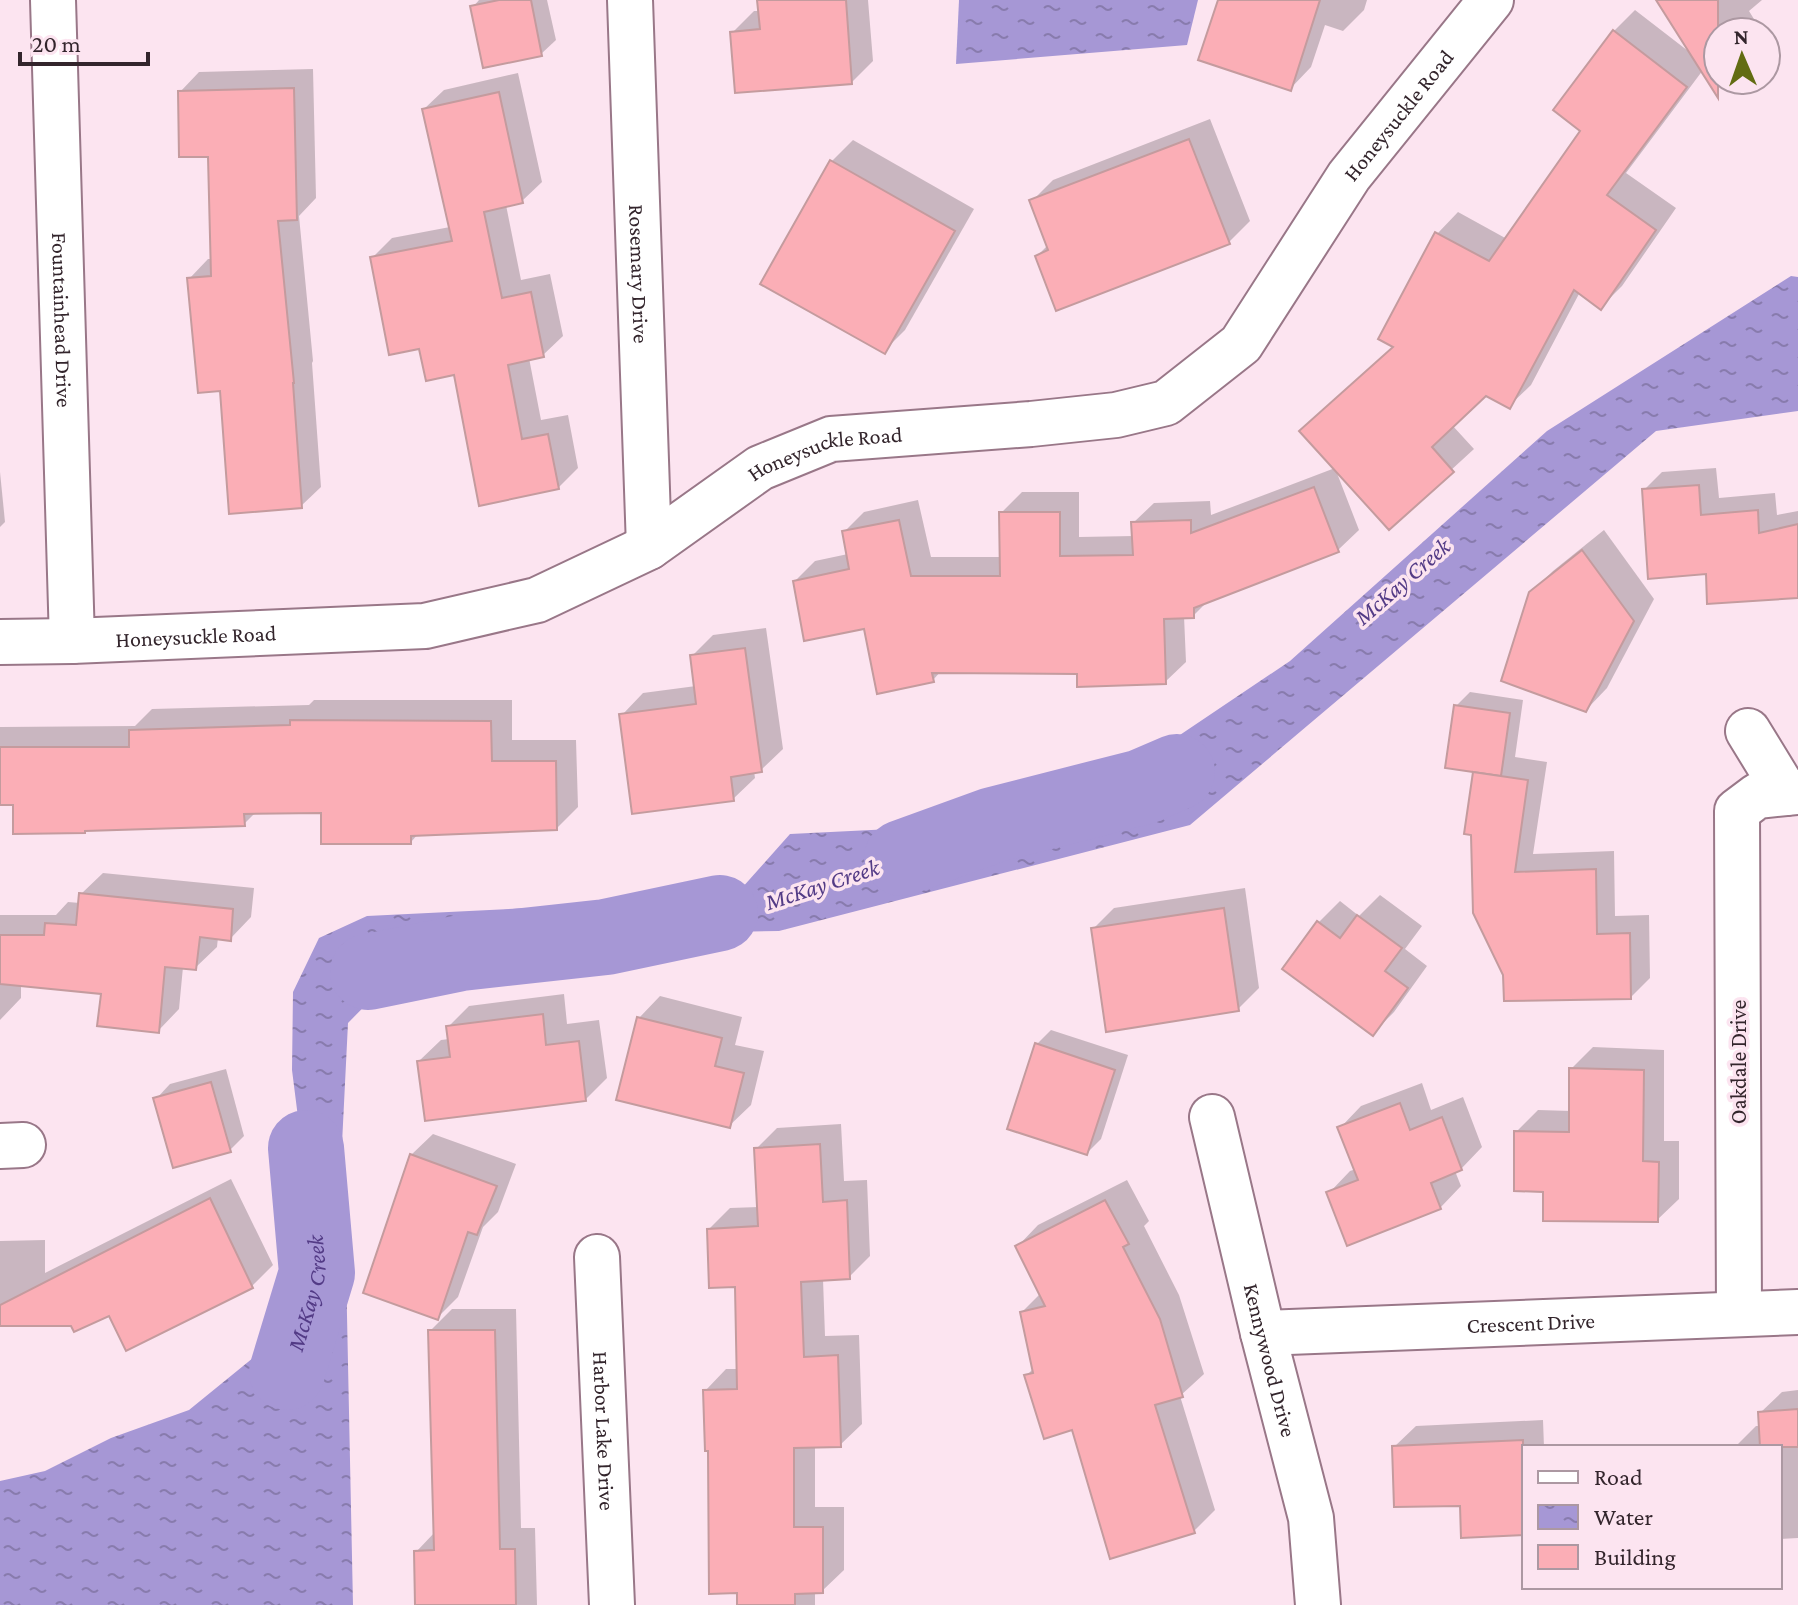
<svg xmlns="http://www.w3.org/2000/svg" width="1798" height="1605" font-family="'Crimson Pro',serif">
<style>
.water{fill:url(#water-ripples)}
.shadow{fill:#0003}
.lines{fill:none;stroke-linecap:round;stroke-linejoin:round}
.river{stroke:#a697d5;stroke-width:76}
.building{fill:#fbaeb6;stroke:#c49b9e;stroke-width:2}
.street-casing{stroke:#978;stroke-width:48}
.street{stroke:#fff;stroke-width:44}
.labels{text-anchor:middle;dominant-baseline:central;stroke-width:7;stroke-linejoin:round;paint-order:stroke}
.street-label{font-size:22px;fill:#33252c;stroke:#fce4f0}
.water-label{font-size:24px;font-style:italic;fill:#533b86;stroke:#fce4f0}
</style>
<defs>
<pattern id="water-ripples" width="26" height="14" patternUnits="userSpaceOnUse" patternTransform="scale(2)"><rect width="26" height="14" fill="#a697d5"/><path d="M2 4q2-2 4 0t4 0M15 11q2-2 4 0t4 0" fill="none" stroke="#887bad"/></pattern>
</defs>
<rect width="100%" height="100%" fill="#fce4f0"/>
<!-- water -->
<g class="water">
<polygon points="959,0 1198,0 1187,45 956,64"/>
<polygon points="1791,276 1798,277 1798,411 1656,431 1190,825 779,931 541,936 403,967 348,1023 341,1164 345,1246 315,1252 292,1070 293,992 319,938 367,916 632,903 724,908 790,834 1052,821 1290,661 1547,431"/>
<polygon points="346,1267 353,1605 0,1605 0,1481 45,1471 111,1438 189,1410 258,1354 286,1279"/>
</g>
<!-- shadow -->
<g class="shadow">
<polygon points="479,0 547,0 556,40 541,54 473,7"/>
<polygon points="759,0 868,0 873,61 852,82 732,33 754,11 760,11"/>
<polygon points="1220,0 1367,0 1364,10 1343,31 1325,25 1311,67 1290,89"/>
<polygon points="1658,0 1762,0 1749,11 1762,32 1718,32 1718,65 1703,70 1626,173 1676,208 1622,286 1601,307 1580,292 1531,385 1509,406 1486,394 1452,425 1474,449 1389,527 1395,345 1437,234 1458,212 1507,239 1583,131 1614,31 1635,10 1692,54"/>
<polygon points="313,69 316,198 299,216 313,361 312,363 321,487 301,506 222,388 189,279 208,259 213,259 210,155 180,92 199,72"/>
<polygon points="518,73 542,182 522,201 506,205 521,280 550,274 563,336 543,355 529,358 541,420 568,415 578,468 558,488 456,373 420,346 372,258 392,238 450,227 424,109 444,90"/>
<polygon points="1210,119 1250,221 1229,242 1037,256 1048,245 1032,201 1053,180"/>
<polygon points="853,140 974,209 905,330 884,351 831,162"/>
<polygon points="1335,468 1359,530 1338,550 1209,600 1193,616 1184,616 1186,662 1165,682 1079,672 941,671 933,680 866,626 795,581 815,561 848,554 844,532 864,512 918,500 931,557 1001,557 1001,513 1022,492 1079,492 1079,537 1134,536 1133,523 1154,503 1210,501 1211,515"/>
<polygon points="1716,468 1719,498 1775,493 1777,515 1798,511 1798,599 1797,596 1707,572 1644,490 1662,472"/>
<polygon points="0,472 5,522 0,527"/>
<polygon points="1604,530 1654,599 1607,688 1586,710 1531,593 1553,571"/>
<polygon points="766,628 783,749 761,770 754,771 755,778 733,799 622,715 643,693 696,686 692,656 713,635"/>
<polygon points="1470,692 1523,700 1515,757 1547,762 1533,854 1614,851 1615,916 1649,915 1650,978 1631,997 1505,974 1474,773 1477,770 1456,706"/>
<polygon points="314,700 512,700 512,740 576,740 578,807 556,829 418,834 411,842 323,811 256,812 244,824 0,803 0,727 135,726 152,709 309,705"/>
<polygon points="103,873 254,888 251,917 230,939 218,937 217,947 195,968 183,967 179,1009 158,1031 103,992 21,984 21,998 0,1020 0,915 56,915 68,902 80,903 81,894"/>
<polygon points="1245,888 1259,988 1238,1009 1093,929 1114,908"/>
<polygon points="1380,895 1422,926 1405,949 1427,966 1394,1012 1373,1033 1319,922 1340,901 1359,916"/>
<polygon points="564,994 567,1024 599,1020 607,1078 585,1100 419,1061 441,1040 449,1039 448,1027 469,1006"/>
<polygon points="660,996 742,1017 735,1045 764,1051 751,1105 729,1126 639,1018"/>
<polygon points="1051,1030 1128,1055 1101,1139 1087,1153 1037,1044"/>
<polygon points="1593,1047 1664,1050 1664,1141 1679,1141 1679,1199 1657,1220 1545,1190 1516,1132 1538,1110 1571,1111 1571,1069"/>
<polygon points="226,1069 244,1136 230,1150 156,1099 170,1084"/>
<polygon points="1422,1083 1431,1110 1463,1097 1482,1147 1461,1169 1455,1171 1461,1186 1440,1208 1329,1193 1350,1171 1356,1169 1340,1128 1361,1106"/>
<polygon points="841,1124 844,1181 867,1180 870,1256 849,1277 823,1279 825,1336 859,1335 862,1424 840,1445 815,1446 815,1507 844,1507 844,1570 822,1591 815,1591 815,1605 739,1605 710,1449 705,1391 726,1369 739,1369 736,1284 709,1229 730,1208 759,1207 756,1149 777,1128"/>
<polygon points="433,1134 516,1164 498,1212 483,1227 458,1297 437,1318 411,1155"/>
<polygon points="231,1179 273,1265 252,1286 72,1324 0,1324 0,1241 45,1240 45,1273"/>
<polygon points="1127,1180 1149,1221 1144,1226 1179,1295 1204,1374 1180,1396 1215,1510 1193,1532 1073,1428 1026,1376 1034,1368 1022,1312 1041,1293 1017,1247 1038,1225"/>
<polygon points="452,1309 516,1309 521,1528 535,1528 537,1605 417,1605 416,1552 435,1532 430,1331"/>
<polygon points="1798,1390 1798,1538 1780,1539 1780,1447 1735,1447 1756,1426 1761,1426 1760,1413 1782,1392"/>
<polygon points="1543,1420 1544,1447 1524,1447 1524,1533 1463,1536 1462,1504 1394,1447 1416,1426"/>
</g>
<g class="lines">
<!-- river -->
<g class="river">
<polyline points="902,858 993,825 1142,787 1177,772"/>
<polyline points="368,972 461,953 606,937 720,913"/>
<path id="s1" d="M 287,1372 L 317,1273 L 306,1148"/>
</g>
</g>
<!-- building -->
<g class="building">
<polygon points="499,0 531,0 542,56 483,68 470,6"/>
<polygon points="757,0 846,0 852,84 735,93 730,32 760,29"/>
<polygon points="1218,0 1320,0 1291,91 1198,60"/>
<polygon points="1656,0 1718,0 1718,98"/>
<polygon points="1613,30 1687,87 1607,195 1656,230 1601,310 1574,290 1510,409 1486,396 1432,447 1454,472 1389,530 1299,431 1393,347 1378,339 1435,232 1489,261 1580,131 1553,110"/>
<polygon points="294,88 297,220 278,221 294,383 293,383 302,508 229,514 220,391 198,393 187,278 211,276 208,157 179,157 178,91"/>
<polygon points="499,92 523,203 484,212 502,298 531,292 544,357 508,365 522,439 548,434 559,489 479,506 454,375 426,381 419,349 389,355 370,257 452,241 422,109"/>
<polygon points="1189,139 1230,244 1056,311 1035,256 1048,250 1029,200"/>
<polygon points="830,160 955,231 885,354 760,284"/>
<polygon points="1699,485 1701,515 1758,510 1759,533 1798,524 1798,598 1707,604 1706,574 1648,579 1642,489"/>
<polygon points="1314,487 1339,552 1194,608 1194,618 1164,619 1166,684 1077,687 1077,674 932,673 934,682 877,694 864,629 804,641 793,581 849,569 842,531 899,520 911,576 1000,576 999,512 1060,512 1060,556 1133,555 1131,522 1191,520 1191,533"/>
<polygon points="1582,550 1634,621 1586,712 1501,681 1529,592"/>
<polygon points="745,648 762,772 731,777 734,801 632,814 619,714 696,704 690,655"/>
<polygon points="1454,705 1510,713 1501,776 1445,768"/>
<polygon points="290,720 491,721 492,761 556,761 557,830 411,836 411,844 321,844 321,813 244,814 245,826 85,831 85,833 13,834 13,805 0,805 0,747 129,747 129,730 290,725"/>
<polygon points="1473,772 1528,780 1515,872 1596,869 1597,934 1630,933 1631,999 1504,1001 1503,975 1473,913 1471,835 1464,834"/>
<polygon points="79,893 233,909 231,941 200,937 196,970 165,967 159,1033 97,1026 101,994 0,984 0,935 44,935 45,923 76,925"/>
<polygon points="1224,908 1239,1011 1106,1032 1091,928"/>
<polygon points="1357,915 1402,948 1385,971 1408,988 1373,1036 1282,969 1317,921 1340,938"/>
<polygon points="543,1014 546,1045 579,1041 586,1101 425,1121 417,1061 450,1057 446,1026"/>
<polygon points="637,1017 722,1038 715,1066 744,1073 730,1128 616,1100"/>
<polygon points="1035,1043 1115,1070 1087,1155 1007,1129"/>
<polygon points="1569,1068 1644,1070 1643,1161 1659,1162 1658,1222 1543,1221 1543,1192 1514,1191 1514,1131 1569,1132"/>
<polygon points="211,1082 231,1152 173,1168 153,1098"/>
<polygon points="1400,1103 1410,1130 1442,1117 1462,1170 1431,1183 1441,1209 1347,1246 1326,1192 1358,1180 1337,1127"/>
<polygon points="820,1144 823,1202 847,1200 850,1279 801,1282 804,1357 838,1355 841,1447 794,1448 794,1527 823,1527 823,1593 795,1594 795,1605 737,1605 737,1593 709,1594 708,1451 705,1451 703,1390 737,1389 735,1287 709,1288 707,1229 758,1226 754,1148"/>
<polygon points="410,1154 497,1186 477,1235 468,1232 438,1320 363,1293"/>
<polygon points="210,1198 253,1288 126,1351 109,1316 74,1332 71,1326 0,1326 0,1305"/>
<polygon points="1105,1200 1129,1244 1123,1247 1160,1319 1183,1397 1155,1405 1195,1533 1110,1559 1072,1430 1044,1439 1024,1375 1033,1373 1020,1312 1045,1306 1015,1246"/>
<polygon points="428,1330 495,1330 500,1549 515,1549 516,1605 415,1605 414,1551 434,1550"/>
<polygon points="1798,1409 1798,1447 1760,1447 1758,1412"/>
<polygon points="1523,1440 1524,1535 1461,1538 1460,1506 1394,1507 1392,1446"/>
</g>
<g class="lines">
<!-- street casing -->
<g class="street-casing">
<g id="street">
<path id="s2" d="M 53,0 L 72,641"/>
<path id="s3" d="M 630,0 L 649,547"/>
<path id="s4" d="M 0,642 L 72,641 L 425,626 L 537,600 L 649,547 L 760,468 L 831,439 L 1031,424 L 1116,415 L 1166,403 L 1241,344 L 1349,176 L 1491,0"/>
<polyline points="1748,731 1786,793"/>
<path id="s5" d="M 1212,1117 L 1263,1333 L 1311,1518 L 1318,1605"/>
<polyline points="0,1146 23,1145"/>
<path id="s6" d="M 597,1257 L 612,1605"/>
<polyline points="1739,1313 1737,811 1757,796 1798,792"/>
<path id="s7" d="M 1263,1333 L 1798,1312"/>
</g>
</g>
<!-- street -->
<use href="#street" class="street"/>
</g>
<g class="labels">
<!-- street labels -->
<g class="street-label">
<text stroke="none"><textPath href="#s4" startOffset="1588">Honeysuckle Road</textPath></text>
<text stroke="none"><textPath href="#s3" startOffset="274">Rosemary Drive</textPath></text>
<text stroke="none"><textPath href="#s2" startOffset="320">Fountainhead Drive</textPath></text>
<text stroke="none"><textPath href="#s4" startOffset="868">Honeysuckle Road</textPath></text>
<text stroke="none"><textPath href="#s4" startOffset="196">Honeysuckle Road</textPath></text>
<text transform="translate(1738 1062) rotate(-90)">Oakdale Drive</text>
<text stroke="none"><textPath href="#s7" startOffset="268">Crescent Drive</textPath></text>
<text stroke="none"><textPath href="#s5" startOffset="250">Kennywood Drive</textPath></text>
<text stroke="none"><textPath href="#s6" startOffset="174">Harbor Lake Drive</textPath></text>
</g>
<!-- water labels -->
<g class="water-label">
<text transform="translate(1402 581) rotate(-41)">McKay Creek</text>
<text transform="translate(822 884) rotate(-18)">McKay Creek</text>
<text stroke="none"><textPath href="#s1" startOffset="82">McKay Creek</textPath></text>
</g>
</g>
<!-- legend -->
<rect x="1522" y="1445" width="260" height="144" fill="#fce4f0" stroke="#ac98a2" stroke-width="2"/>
<rect x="1538" y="1471" width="40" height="12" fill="#ffffff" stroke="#ac98a2" stroke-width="2"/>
<text x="1594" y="1485" font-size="24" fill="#33252c">Road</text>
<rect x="1538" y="1505" width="40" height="24" fill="url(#water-ripples)" stroke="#ac98a2" stroke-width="2"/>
<text x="1594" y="1525" font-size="24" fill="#33252c">Water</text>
<rect x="1538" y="1545" width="40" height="24" fill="#fbaeb6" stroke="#ac98a2" stroke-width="2"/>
<text x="1594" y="1565" font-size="24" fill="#33252c">Building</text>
<!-- north arrow -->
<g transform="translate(1742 56) rotate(358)"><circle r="38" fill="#fce4f0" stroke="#ac98a2" stroke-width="2"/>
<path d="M0-6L14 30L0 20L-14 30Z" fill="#626c12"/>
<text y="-12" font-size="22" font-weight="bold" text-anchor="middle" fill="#33252c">N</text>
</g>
<!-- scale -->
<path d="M20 52v12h128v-12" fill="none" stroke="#33252c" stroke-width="4"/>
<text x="32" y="52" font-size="24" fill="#33252c" stroke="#fce4f0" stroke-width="6" paint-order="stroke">20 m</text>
</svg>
